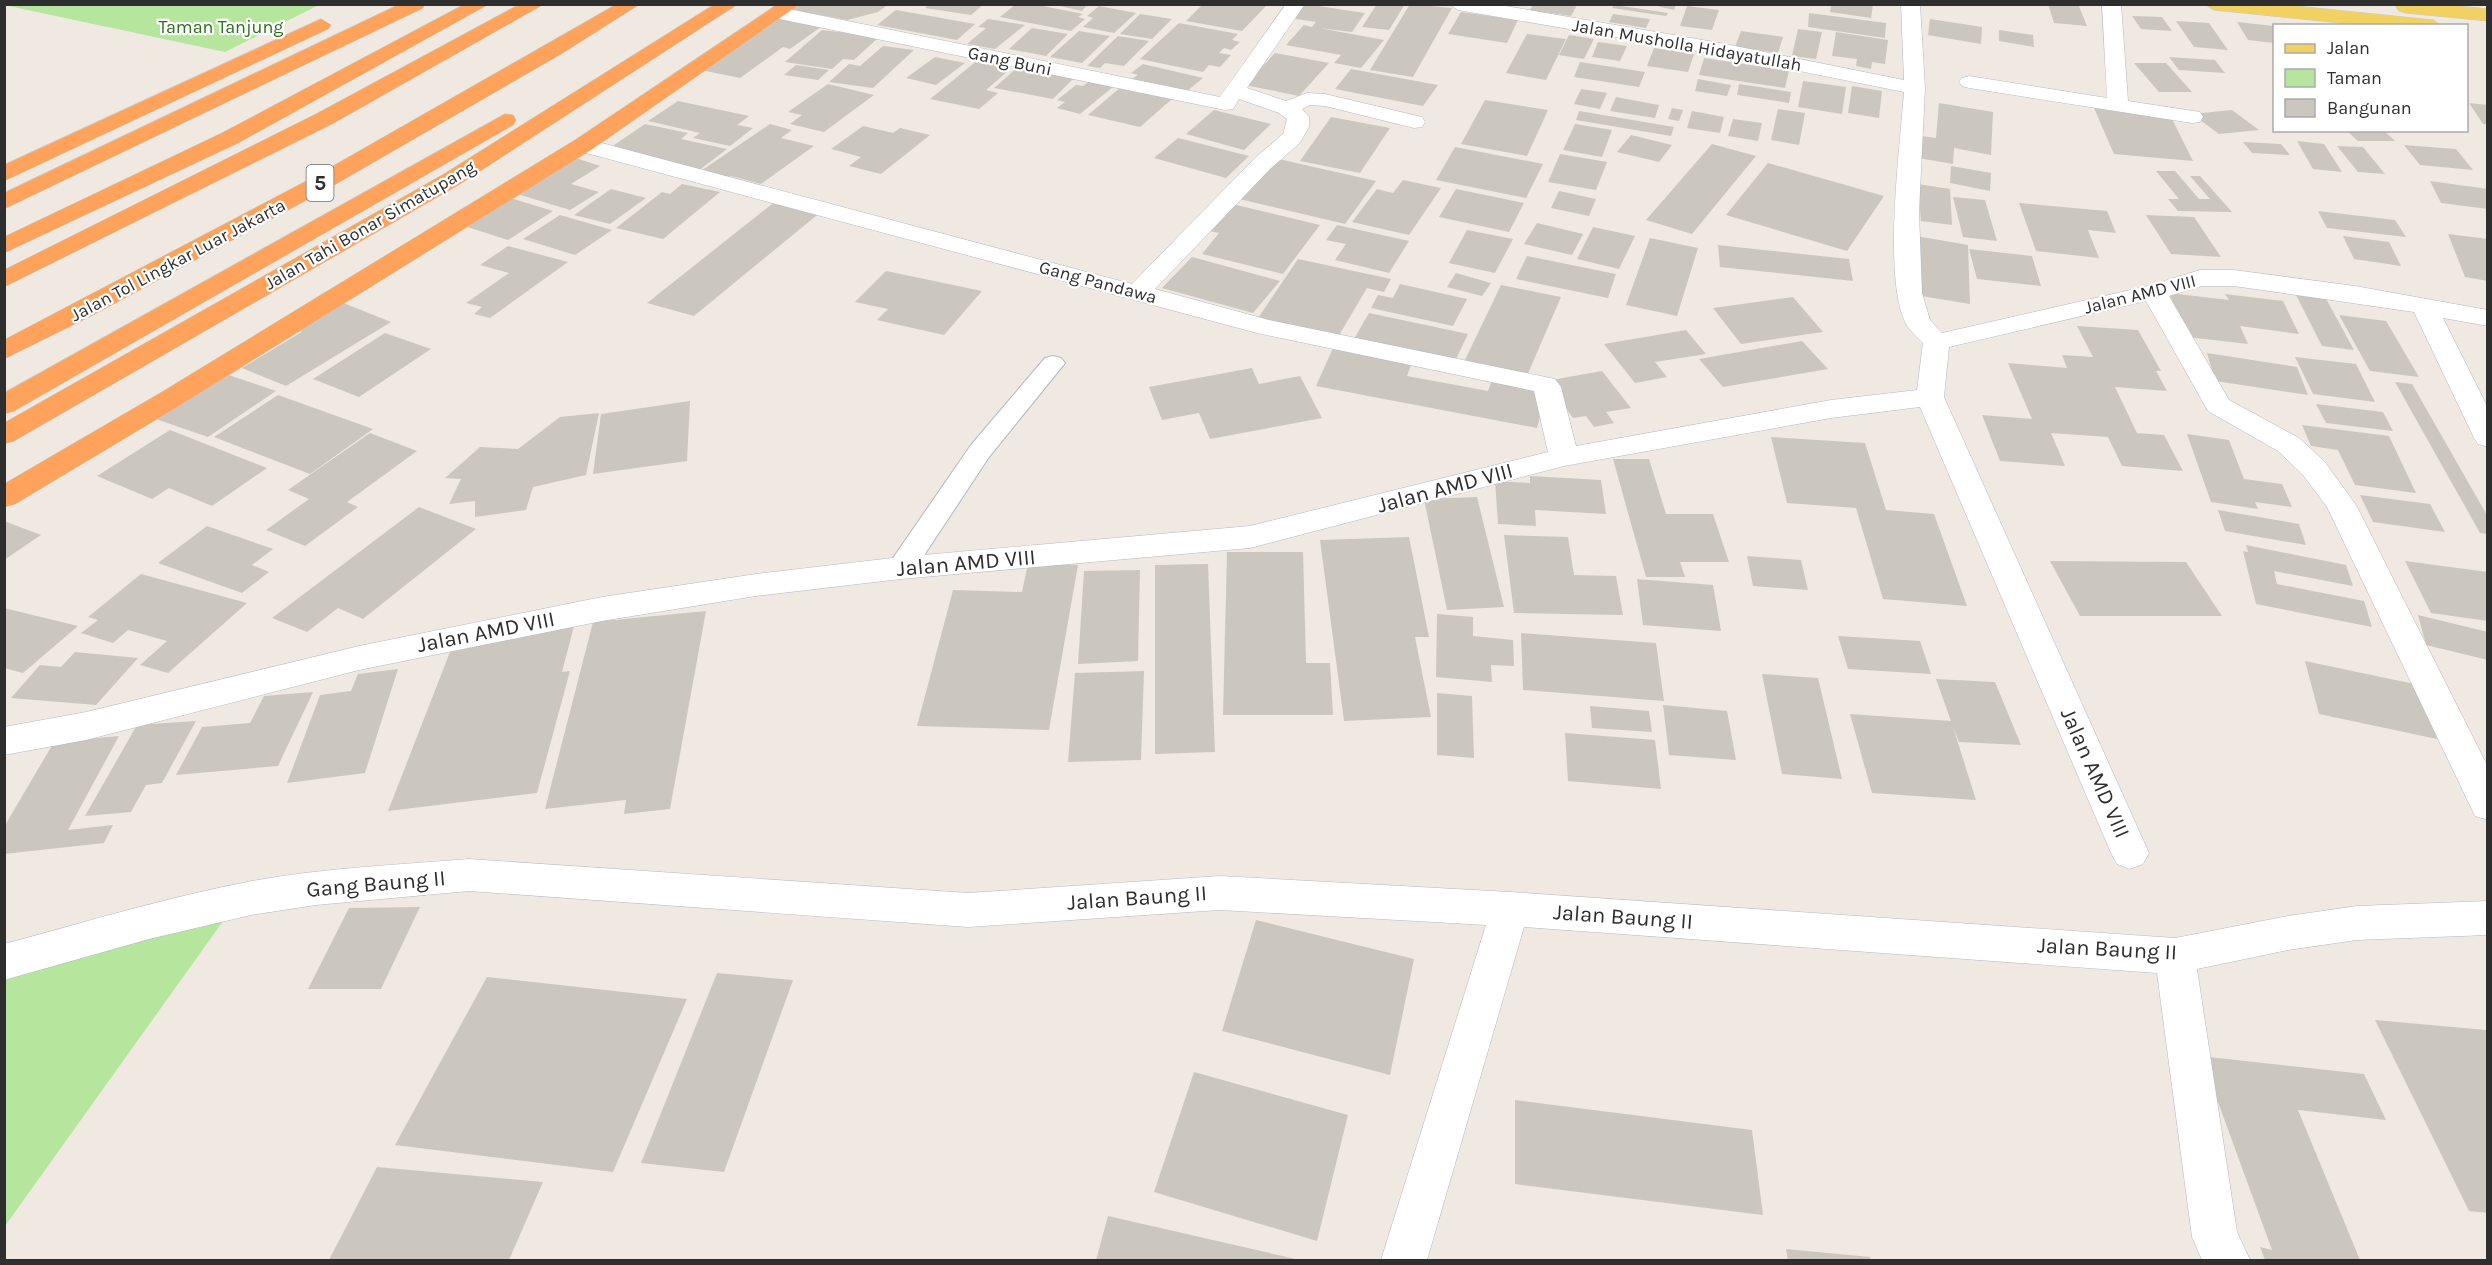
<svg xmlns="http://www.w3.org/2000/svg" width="2492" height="1265" font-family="Karla,sans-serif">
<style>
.green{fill:#b6e59e}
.building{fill:#cbc7bf}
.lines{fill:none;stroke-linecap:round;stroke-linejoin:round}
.lane-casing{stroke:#b4b7c1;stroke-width:2}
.street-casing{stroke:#b4b7c1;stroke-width:1}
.primary-casing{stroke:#c9c9c9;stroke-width:1}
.highway-casing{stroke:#c9c9c9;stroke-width:1}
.lane{fill:#fff;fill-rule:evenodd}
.street{fill:#fff;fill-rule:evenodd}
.primary{fill:#f2d163;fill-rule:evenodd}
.highway{fill:#ffa35c;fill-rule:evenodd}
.labels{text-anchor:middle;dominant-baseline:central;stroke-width:4.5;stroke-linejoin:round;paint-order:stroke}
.far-park-label{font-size:18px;fill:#2c6e1b;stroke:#fff}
.far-street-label{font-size:18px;fill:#2e2e2e;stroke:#fff}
.shield{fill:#fff;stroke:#6d6d6d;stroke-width:1.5}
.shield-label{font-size:21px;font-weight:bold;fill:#2e2e2e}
.street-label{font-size:22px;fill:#2e2e2e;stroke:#fff}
</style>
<rect width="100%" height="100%" fill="#efe9e1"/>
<!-- green -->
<g class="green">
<polygon points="4,5 5,4 319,5 225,52"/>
<polygon points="231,910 5,1226 5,949"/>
</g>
<!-- building -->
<g class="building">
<polygon points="796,4 889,4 878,12 847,20 789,9"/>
<polygon points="929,4 984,4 971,15 925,8"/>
<polygon points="1016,4 1033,4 1083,14 1078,17 1085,19 1071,31 1000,17"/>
<polygon points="1051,4 1088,4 1082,11"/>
<polygon points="1203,4 1268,4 1242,31 1186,21"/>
<polygon points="1305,4 1365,13 1352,32 1319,28 1384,40 1361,68 1334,63 1341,55 1286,45 1304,25 1312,27 1316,22 1290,18"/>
<polygon points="1377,4 1405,4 1389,30 1362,27"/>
<polygon points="1410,4 1452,8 1413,77 1370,70"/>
<polygon points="1648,4 1676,4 1674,10"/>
<polygon points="1831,4 1873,4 1871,18 1830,12"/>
<polygon points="2048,4 2078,4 2087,26 2054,23"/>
<polygon points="1533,5 1577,5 1571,16 1530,10"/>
<polygon points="1615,5 1668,13 1666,16 1612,8"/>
<polygon points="1099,6 1136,13 1114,33 1083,27 1093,18 1087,16"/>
<polygon points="1687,6 1719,10 1712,30 1680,26"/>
<polygon points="896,10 975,24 957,40 877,25"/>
<polygon points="1461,12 1518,20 1507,43 1448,34"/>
<polygon points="1809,13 1886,23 1885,38 1808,27"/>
<polygon points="1140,14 1172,19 1152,39 1120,34"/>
<polygon points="1613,14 1650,19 1646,28 1609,22"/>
<polygon points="781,15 825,24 790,49 783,47 740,78 701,70"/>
<polygon points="2132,16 2162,17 2172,31 2141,29"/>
<polygon points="988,19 1025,25 995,49 967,44 986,28 978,27"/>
<polygon points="1930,19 1982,27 1981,44 1928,35"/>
<polygon points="2176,21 2209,23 2228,50 2194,47"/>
<polygon points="2237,22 2274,26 2274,43 2248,40"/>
<polygon points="1179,23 1238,34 1232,40 1240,42 1231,50 1224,48 1219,53 1231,55 1220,67 1209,65 1203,72 1140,59"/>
<polygon points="1032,28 1068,34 1046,56 1009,49"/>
<polygon points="1798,29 1822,32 1816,59 1792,56"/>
<polygon points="822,30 879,37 854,60 843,59 832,69 785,62"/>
<polygon points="1999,30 2033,35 2034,47 1999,41"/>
<polygon points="1079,31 1110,36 1082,63 1050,57"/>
<polygon points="1741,31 1783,37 1778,53 1735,47"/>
<polygon points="1836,32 1888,40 1885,64 1872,62 1871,69 1856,66 1857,59 1832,56"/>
<polygon points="1527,34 1566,39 1546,80 1506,73"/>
<polygon points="1569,35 1594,39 1584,59 1559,55"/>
<polygon points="1118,36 1149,41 1124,66 1105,63 1100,68 1087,66"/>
<polygon points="1598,42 1627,46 1620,61 1592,57"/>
<polygon points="883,46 914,50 873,88 829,82 849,64 860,66"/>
<polygon points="1654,48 1694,54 1688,72 1647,66"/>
<polygon points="1275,53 1329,63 1299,96 1245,85"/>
<polygon points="935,57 965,63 936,85 906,78"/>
<polygon points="2169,57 2215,60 2225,73 2179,70"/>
<polygon points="1704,58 1789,71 1785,88 1699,75"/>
<polygon points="979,59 1006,65 1000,69 1008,71 986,90 998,93 979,109 930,99"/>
<polygon points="1580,62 1645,72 1639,87 1574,77"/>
<polygon points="2134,63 2166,63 2192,92 2159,92"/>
<polygon points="1143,64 1203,78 1186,92 1132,79 1138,75 1131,73"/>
<polygon points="796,65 829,70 818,80 784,75"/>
<polygon points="1019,66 1076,76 1053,99 994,88"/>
<polygon points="1351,69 1438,85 1423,106 1335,89"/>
<polygon points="1698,79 1731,85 1727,96 1695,91"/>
<polygon points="1091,80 1114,86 1080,114 1057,108 1065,102 1057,100 1076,85 1083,86"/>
<polygon points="1803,81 1846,87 1842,114 1798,107"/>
<polygon points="828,84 874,95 824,132 790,124 802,115 788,112"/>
<polygon points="1739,84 1791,92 1789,103 1737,95"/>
<polygon points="1852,86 1882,91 1879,118 1848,113"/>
<polygon points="1121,87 1172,99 1140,127 1088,115"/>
<polygon points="1581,89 1607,93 1600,109 1574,104"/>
<polygon points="1616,97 1659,105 1655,118 1610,111"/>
<polygon points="1485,100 1548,110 1527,156 1461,144"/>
<polygon points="678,101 749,116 737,125 753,128 730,146 693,138 700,133 648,121"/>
<polygon points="1939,103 1993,112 1991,155 1954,148 1953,164 1918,158 1921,136 1936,138"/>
<polygon points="2469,103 2488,105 2488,124 2483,124"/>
<polygon points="1672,108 1683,110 1679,121 1668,119"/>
<polygon points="2094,108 2170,115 2193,161 2114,154"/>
<polygon points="1778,109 1805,113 1799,145 1771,140"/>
<polygon points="1214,110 1271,124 1244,150 1186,134"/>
<polygon points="2232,110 2259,130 2219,134 2192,114"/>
<polygon points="1579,111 1674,127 1671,136 1576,120"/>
<polygon points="1692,111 1724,117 1720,133 1687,128"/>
<polygon points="1331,117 1390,128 1360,173 1300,161"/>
<polygon points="1733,119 1762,123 1758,141 1728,136"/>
<polygon points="645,124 688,133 681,139 727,149 698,171 607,150"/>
<polygon points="770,124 792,130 781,138 814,146 761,184 731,176 724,181 698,173"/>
<polygon points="1575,124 1612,130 1602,157 1563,150"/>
<polygon points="863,126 893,133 900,128 930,135 881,174 849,166 861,157 831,149"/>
<polygon points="2346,130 2383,130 2395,141 2358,141"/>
<polygon points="1631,135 1672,145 1659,162 1617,152"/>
<polygon points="1178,138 1249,156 1226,178 1154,158"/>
<polygon points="2297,141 2324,144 2342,172 2313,169"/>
<polygon points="2243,142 2281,144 2290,155 2252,153"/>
<polygon points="1712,144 1756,156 1692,234 1646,220"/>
<polygon points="2404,145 2456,149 2473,170 2420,165"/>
<polygon points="2337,146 2363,147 2385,174 2358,172"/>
<polygon points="1455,147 1543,164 1526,198 1436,180"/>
<polygon points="1560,154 1607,162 1596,190 1548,182"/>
<polygon points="573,157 600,166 571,184 599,192 570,210 514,193"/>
<polygon points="1274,158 1376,181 1345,224 1239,199"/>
<polygon points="1768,163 1884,196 1847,251 1726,215"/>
<polygon points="1951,166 1991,173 1990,191 1950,183"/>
<polygon points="2156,171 2175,171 2199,199 2210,199 2190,176 2200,176 2232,212 2178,211 2168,199 2179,199"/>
<polygon points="1403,180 1441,188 1409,235 1352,222 1377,189 1393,193"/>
<polygon points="2430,181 2488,189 2488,209 2441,203"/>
<polygon points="682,184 720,192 663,239 616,228 662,192 670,194"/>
<polygon points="1918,184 1950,189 1952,225 1921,221"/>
<polygon points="611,189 646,198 610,224 574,215"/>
<polygon points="1456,189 1524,203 1509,232 1439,217"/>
<polygon points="1559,191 1596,199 1589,216 1551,208"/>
<polygon points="507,197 553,211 508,240 461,225"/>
<polygon points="1953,197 1985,200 1997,241 1963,237"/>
<polygon points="777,200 822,211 694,316 647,303"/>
<polygon points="1228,203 1320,225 1283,274 1202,254 1219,233 1205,230"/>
<polygon points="2019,203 2107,211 2116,233 2088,230 2099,258 2036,251"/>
<polygon points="2318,211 2395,220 2406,237 2327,228"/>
<polygon points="560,215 612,230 575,255 523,239"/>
<polygon points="2146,215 2194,217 2221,257 2171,254"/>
<polygon points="1537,223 1583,234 1572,255 1524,244"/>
<polygon points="1337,225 1409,241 1389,273 1335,260 1346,244 1326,240"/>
<polygon points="1593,227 1635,236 1619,269 1577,259"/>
<polygon points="1467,230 1513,239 1495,273 1449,263"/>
<polygon points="2448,234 2488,239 2488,281 2465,277"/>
<polygon points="1916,236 1968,245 1970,304 1915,295"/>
<polygon points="2343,236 2389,242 2401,266 2354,259"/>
<polygon points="1650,238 1698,248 1677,316 1626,305"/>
<polygon points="1718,245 1849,259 1853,281 1720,267"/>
<polygon points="508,246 568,262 490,318 474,314 482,307 466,303 509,273 480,265"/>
<polygon points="1969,249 2032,256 2041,286 1977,279"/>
<polygon points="1527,256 1616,274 1608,298 1516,279"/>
<polygon points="1192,257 1280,281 1253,313 1162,288"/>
<polygon points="1298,259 1391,279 1384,292 1367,288 1338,337 1258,318"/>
<polygon points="886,271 982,291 944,335 877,320 888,309 855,302"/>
<polygon points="1456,273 1491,283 1482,296 1447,287"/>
<polygon points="1400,284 1467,299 1453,326 1371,308 1378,295 1393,298"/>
<polygon points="1501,285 1561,297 1526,378 1463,364"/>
<polygon points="2294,291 2324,295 2354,350 2322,346"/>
<polygon points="2169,293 2229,300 2225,294 2283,301 2299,334 2240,326 2248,344 2187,337"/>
<polygon points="1793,297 1823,332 1741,344 1713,308"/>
<polygon points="336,300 391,322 286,386 242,368 302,332 290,327"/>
<polygon points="1369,313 1468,334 1455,361 1354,339"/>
<polygon points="2339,315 2386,321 2419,377 2370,371"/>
<polygon points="2077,326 2138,330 2161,371 2156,371 2167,391 2115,387 2137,433 2164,435 2183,471 2122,466 2108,437 2051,433 2065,466 2000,461 1982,415 2032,419 2008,363 2067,368 2062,355 2093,357"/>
<polygon points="1686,330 1706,354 1655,362 1667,377 1635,383 1604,344"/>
<polygon points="385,333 431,349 359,397 313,379"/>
<polygon points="1802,341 1828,369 1723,387 1699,359"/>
<polygon points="1333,348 1412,363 1407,376 1488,391 1492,380 1547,390 1537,428 1316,386"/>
<polygon points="2207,353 2297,367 2308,395 2215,381"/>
<polygon points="2295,357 2356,364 2375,402 2313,394"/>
<polygon points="1252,368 1259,384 1300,376 1322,418 1210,439 1199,413 1162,420 1149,387"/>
<polygon points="1602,371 1631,408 1606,412 1614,423 1594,427 1586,416 1573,418 1546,381"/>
<polygon points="220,372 276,391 208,437 150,417"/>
<polygon points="2395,382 2412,384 2488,517 2488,534 2480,533"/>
<polygon points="278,395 373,429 310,474 214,437"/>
<polygon points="690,401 687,461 593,474 601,414"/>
<polygon points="2316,404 2383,412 2393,431 2326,423"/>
<polygon points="599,413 586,475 533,487 526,510 475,517 475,501 449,504 461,479 445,478 480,447 518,449 560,417"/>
<polygon points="2302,425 2389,436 2416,493 2355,485 2338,450 2311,446"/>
<polygon points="170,430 267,468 212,506 169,488 152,499 97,476"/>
<polygon points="370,433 417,451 347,502 358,507 305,546 266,530 309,499 288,490"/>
<polygon points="2187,434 2229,440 2244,479 2282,484 2292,507 2255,502 2258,509 2211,502"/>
<polygon points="1771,437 1865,443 1886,510 1934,514 1967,606 1883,599 1856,508 1787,503"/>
<polygon points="1613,459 1649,459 1666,514 1713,514 1729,562 1680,562 1685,577 1646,577"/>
<polygon points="1530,476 1601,480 1606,514 1535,510 1536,526 1498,524 1495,481 1530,483"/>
<polygon points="2360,495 2430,504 2445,532 2373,522"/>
<polygon points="1477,497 1504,607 1447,610 1424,499"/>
<polygon points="419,507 476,529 363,619 338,608 307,632 272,618"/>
<polygon points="2218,510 2299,524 2306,545 2225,531"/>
<polygon points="4,521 41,535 4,560"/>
<polygon points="207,526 273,549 252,565 269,572 242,593 158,563"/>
<polygon points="1504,535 1568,537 1574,575 1616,576 1623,615 1514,613"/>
<polygon points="1409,537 1429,637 1415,637 1431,717 1344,721 1320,540"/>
<polygon points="2246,545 2346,565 2353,586 2274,571 2277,584 2364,601 2372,627 2256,604 2243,551 2248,552"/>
<polygon points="1227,552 1303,552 1306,663 1330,663 1333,715 1223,715"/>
<polygon points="1747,556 1801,560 1808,590 1753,586"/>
<polygon points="2050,561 2186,562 2222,616 2080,616"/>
<polygon points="2405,561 2488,572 2488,621 2431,613"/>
<polygon points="1028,563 1078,565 1049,730 917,726 953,590 1022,592"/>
<polygon points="1208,564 1215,752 1155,754 1155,565"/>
<polygon points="1140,570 1138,661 1078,664 1084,571"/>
<polygon points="141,574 247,603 168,673 140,665 167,641 128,630 113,643 81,633 98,620 88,617"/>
<polygon points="1637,579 1713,585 1721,631 1643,625"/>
<polygon points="4,608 78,626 23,673 4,668"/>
<polygon points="706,611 670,809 624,814 626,800 545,809 593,622"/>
<polygon points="1437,614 1473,617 1473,636 1513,640 1514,666 1491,665 1492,682 1436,677"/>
<polygon points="2418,615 2488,632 2488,660 2426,645"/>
<polygon points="574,626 562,672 570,671 537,793 388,811 450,652"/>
<polygon points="1521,633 1656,643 1664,701 1523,690"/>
<polygon points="1838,636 1920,641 1931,674 1848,669"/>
<polygon points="75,652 138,658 96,705 11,698 40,665 61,667"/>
<polygon points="2305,661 2419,685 2437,739 2319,714"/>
<polygon points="398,669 365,773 287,783 320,695 351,691 358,674"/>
<polygon points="1144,671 1141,760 1068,762 1075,673"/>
<polygon points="1762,674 1818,678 1842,779 1782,774"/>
<polygon points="1936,679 1995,682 2021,745 1959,742 1953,727 1976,800 1872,793 1850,714 1951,721"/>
<polygon points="313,692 278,766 176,775 202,727 250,723 264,696"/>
<polygon points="1437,693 1472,696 1474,758 1437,755"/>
<polygon points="1663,705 1727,711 1736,760 1669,755"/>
<polygon points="1590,706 1649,711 1652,732 1592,728"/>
<polygon points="196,721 162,783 146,785 131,812 85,816 137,725"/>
<polygon points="1565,733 1655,740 1661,789 1568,781"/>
<polygon points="119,736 68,830 113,825 104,843 4,854 4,827 54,742"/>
<polygon points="420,907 381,989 308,989 349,908"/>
<polygon points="1256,920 1414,959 1390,1075 1222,1031"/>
<polygon points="717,973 793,980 724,1172 641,1163"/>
<polygon points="487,977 687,999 613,1172 395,1145"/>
<polygon points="2375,1020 2486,1030 2488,1213 2469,1211"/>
<polygon points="2191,1055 2364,1074 2386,1120 2298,1110 2360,1260 2265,1260 2260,1247 2272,1250 2218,1102 2208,1102"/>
<polygon points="1194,1072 1348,1115 1317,1241 1154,1192"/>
<polygon points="1515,1100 1752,1130 1763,1215 1515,1184"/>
<polygon points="377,1167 543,1182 509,1260 329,1260"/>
<polygon points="1108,1216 1300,1260 1096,1260"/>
<polygon points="1786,1249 1870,1257 1871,1260 1788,1260"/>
</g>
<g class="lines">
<!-- lane casing -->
<g class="lane-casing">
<polygon id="lane" points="1053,356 1061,358 1065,363 989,457 911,575 901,578 891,575 887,568 891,561 971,445 1045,358"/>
</g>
<!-- street casing -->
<g class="street-casing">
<g id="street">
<path d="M 1286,4 L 1305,4 L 1247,88 L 1286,101 L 1307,93 L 1325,94 L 1422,117 L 1425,122 L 1422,127 L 1414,128 L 1325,106 L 1310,105 L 1302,109 L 1309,117 L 1309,127 L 1300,143 L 1271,168 L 1155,289 L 1269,320 L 1555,379 L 1561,387 L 1576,446 L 1831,400 L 1917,390 L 1923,343 C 1917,337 1909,330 1905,322 C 1883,275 1900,147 1904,92 L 1720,55 L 1458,10 L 1449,4 L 1494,4 L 1720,43 L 1904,80 L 1901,4 L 1920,4 L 1925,88 L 1919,212 L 1922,293 L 1930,320 L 1942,333 L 2148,286 L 2200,270 L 2234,270 L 2355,286 L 2488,310 L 2488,326 L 2443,318 L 2488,408 L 2488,447 L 2478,444 L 2474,438 L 2414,312 L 2234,286 L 2202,286 L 2169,296 L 2229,400 L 2299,438 L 2324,461 L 2356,505 L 2488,767 L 2488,820 L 2475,816 L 2327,507 L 2303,475 L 2278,451 L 2208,411 L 2146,301 L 1949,347 L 1944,397 L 2149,853 L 2143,864 L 2130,869 L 2117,864 L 2111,853 L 1920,407 L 1831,418 L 1564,466 L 1250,548 L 901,579 L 756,596 L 602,621 L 359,670 L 86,740 L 4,755 L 4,727 L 86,712 L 359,646 L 602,597 L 756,574 L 901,557 L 1250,526 L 1548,452 L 1534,391 L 1257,333 L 575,150 L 572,145 L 575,140 L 583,138 L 1132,284 L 1255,158 L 1283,134 L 1287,119 L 1279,113 L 1239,99 L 1233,109 L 1225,110 L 779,19 L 769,13 L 779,7 L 1220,97 Z"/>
<polygon points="2102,4 2121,4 2128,101 2200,112 2203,117 2200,122 2192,123 1969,88 1962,86 1959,82 1962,78 1969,76 2107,98"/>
<path d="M 469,859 L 968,893 L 1220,876 L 1510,892 L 2175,938 L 2288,916 L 2357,906 L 2488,901 L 2488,935 L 2357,940 L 2288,950 L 2197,969 L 2237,1232 L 2250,1260 L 2202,1260 L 2192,1237 L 2157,973 L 1524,927 L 1427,1260 L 1381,1260 L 1486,925 L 1220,910 L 968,927 L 469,891 L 316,905 L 251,915 L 149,939 L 4,980 L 4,944 C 86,922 168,897 252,881 C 323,868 397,865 469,859 Z"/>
</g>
</g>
<!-- primary casing -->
<g class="primary-casing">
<g id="primary">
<polygon points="2205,4 2276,4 2433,20 2442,26 2370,26 2214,10"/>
<polygon points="2398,4 2439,4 2488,9 2488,21 2406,13 2399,11 2396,7"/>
</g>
</g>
<!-- highway casing -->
<g class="highway-casing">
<g id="highway">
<polygon points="400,4 425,4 423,8 4,209 4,193"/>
<polygon points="465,4 489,4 238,143 4,253 4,237 222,133"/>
<polygon points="520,4 544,4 332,124 4,287 4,270 316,114"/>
<polygon points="617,4 640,4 561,54 329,188 93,315 4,359 4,340 312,178"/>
<polygon points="715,4 738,4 460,184 14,441 4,444 4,423 444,174"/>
<polygon points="778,4 800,4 591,150 182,404 15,504 4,507 4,484 162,392 575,140"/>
<polygon points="321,19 331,25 328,29 4,181 4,165"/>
<polygon points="505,114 513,115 516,120 513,125 14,411 4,414 4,393"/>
</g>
</g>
<!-- lane -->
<use href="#lane" class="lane"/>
<!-- street -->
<use href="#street" class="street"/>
<!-- primary -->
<use href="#primary" class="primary"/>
<!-- highway -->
<use href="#highway" class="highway"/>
</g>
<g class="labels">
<!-- far-park labels -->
<g class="far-park-label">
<text x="221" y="27">Taman Tanjung</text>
</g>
<!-- far-street labels -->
<g class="far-street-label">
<text transform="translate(1687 45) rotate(10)">Jalan Musholla Hidayatullah</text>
<text transform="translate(1010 61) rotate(12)">Gang Buni</text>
<text transform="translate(370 225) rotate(-30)">Jalan Tahi Bonar Simatupang</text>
<text transform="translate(178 260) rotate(-28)">Jalan Tol Lingkar Luar Jakarta</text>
<text transform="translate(1098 282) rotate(15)">Gang Pandawa</text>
<text transform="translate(2140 294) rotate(-14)">Jalan AMD VIII</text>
</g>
<!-- shield labels -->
<rect class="shield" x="306.5" y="165" width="27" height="36" rx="4.5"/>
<g class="shield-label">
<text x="320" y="183">5</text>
</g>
<!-- street labels -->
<g class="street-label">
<text transform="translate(1445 488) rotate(-15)">Jalan AMD VIII</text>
<text transform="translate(966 563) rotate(-5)">Jalan AMD VIII</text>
<text transform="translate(486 632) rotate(-11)">Jalan AMD VIII</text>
<text transform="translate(2095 773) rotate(66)">Jalan AMD VIII</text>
<text transform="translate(376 884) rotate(-5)">Gang Baung II</text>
<text transform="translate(1137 898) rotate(-4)">Jalan Baung II</text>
<text transform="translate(1623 917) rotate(4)">Jalan Baung II</text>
<text transform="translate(2107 949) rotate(3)">Jalan Baung II</text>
</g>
</g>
<!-- border -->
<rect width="2492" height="1265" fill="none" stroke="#2e2e2e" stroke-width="12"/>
<!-- legend -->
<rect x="2273" y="24" width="195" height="108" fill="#ffffff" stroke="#ababab" stroke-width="1.5"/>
<rect x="2285" y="44" width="30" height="9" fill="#f2d163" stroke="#ababab" stroke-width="1.5"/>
<text x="2327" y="54" font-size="18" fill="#2e2e2e">Jalan</text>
<rect x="2285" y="69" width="30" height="18" fill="#b6e59e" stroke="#ababab" stroke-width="1.5"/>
<text x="2327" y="84" font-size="18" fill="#2e2e2e">Taman</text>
<rect x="2285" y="99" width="30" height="18" fill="#cbc7bf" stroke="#ababab" stroke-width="1.5"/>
<text x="2327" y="114" font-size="18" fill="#2e2e2e">Bangunan</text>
</svg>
